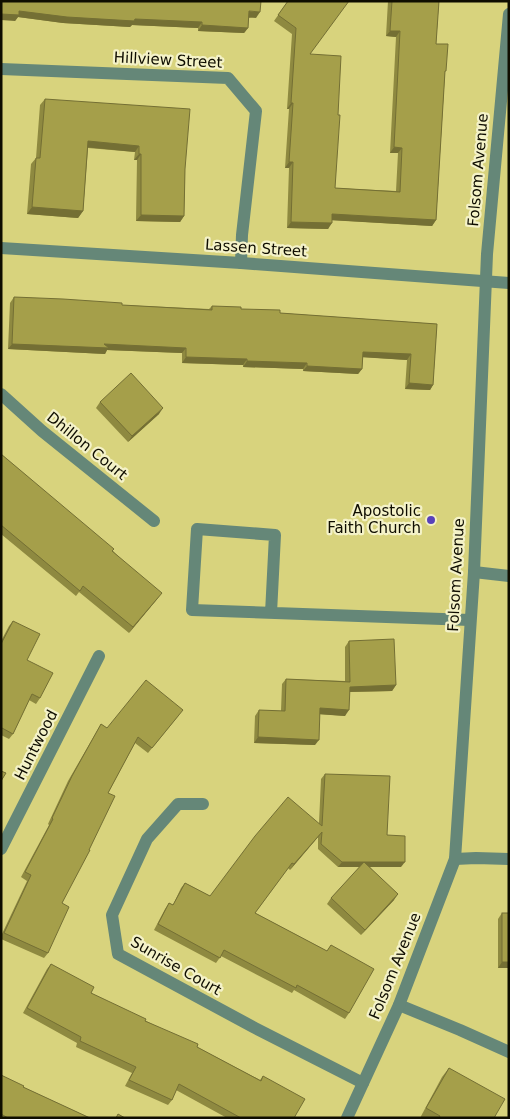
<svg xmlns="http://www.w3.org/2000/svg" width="510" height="1119" font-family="'DejaVu Sans',sans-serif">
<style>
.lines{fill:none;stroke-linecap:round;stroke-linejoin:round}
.minor{stroke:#658778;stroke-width:12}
.wall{fill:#8e8940}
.shaded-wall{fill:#746f34}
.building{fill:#a59f4a;stroke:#746f34}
.poi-dot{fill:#5842ba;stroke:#f4f2c8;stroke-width:2}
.labels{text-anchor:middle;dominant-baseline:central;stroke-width:4.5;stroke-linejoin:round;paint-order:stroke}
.street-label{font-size:15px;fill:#0f0d00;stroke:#f4f2c8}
.poi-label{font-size:15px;fill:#0f0d00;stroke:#f4f2c8;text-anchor:end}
</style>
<rect width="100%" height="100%" fill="#d8d37d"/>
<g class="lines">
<!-- minor -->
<g class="minor">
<polyline points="1,69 228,78 256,111 242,235 241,263"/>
<polyline points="1,248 241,263 509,283"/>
<polyline points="1,394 42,431 154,521"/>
<polyline points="474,572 509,576"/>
<polyline points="271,613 275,535 197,529 192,610 470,620"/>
<polyline points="203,804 178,804 147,839 112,915 118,954 255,1028 363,1083"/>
<polyline points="1,849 99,656"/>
<polyline points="455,859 476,858 509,859"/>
<polyline points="399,1005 460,1030 509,1052"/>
<polyline points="347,1118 399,1005 455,859 474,572 487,254 509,14"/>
</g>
</g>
<!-- wall -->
<g class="wall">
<polygon points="1,1 256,18 249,17 248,28 244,33 198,31 198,28 132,25 130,27 63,23 18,17 15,21"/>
<polygon points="288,1 310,54 338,115 335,188 396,191 398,153 390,153 396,37 386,36 388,1 439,1 436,44 445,73 436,220 432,226 332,220 328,229 287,228 289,168 285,168 289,109 287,109 292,34 274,21"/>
<polygon points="45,99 185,169 184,216 180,222 136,221 137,160 134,160 135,152 88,148 83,211 78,218 27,214 31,164 36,158 40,105"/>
<polygon points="14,297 122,305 209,309 212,306 280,313 437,324 433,385 430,390 405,389 407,360 363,357 362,369 358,374 303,371 303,369 243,367 243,365 182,363 182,353 107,350 105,354 8,349 10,303"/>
<polygon points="100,402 159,414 128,442 96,408"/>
<polygon points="1,454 113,551 158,598 129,633 79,592 76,596 1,534"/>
<polygon points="13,621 40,698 36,704 29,700 13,734 9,739 1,735 1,641 9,626"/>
<polygon points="349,641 396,685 392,691 350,692 345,716 320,714 315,745 254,743 255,716 259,710 281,711 282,684 286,679 345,681 345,647"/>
<polygon points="179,715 148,753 135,743 108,793 62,903 48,953 44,958 1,939 1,936 27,881 21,877 49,825 48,824 68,781 101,724 107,728"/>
<polygon points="325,774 387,835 401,867 370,867 394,900 361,935 327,904 331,898 360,867 338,867 318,849 318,837 290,870 288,868 255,913 327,951 331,945 349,1013 345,1019 294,990 292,993 221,956 216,963 154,930 165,909 169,903 173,905 181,888 185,883 210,896 319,823 321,779"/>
<polygon points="502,913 509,968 498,968 498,919"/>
<polygon points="51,964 91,993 197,1047 260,1080 263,1076 294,1118 227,1118 176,1090 172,1100 168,1105 125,1086 132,1073 76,1047 77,1043 23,1013 47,969"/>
<polygon points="449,1068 494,1118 420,1118 442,1077"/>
<polygon points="1,1075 23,1087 90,1118 1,1118"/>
</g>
<!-- shaded-wall -->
<g class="shaded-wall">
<polygon points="19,11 135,19 202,22 198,28 132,25 130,27 63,23 18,17 15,21 1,20 1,14"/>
<polygon points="249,11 260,12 256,18 245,17"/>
<polygon points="202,25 248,28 244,33 198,31"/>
<polygon points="390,31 400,31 396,37 386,36"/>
<polygon points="291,103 293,103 289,109 287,109"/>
<polygon points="88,141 139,146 135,152 84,147"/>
<polygon points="394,147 402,148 398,153 390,153"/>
<polygon points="139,154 141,154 137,160 134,160"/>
<polygon points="289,162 293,162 289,168 285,168"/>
<polygon points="32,207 83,211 78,218 27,214"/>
<polygon points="332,214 436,220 432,226 328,220"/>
<polygon points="141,215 184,216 180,222 136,221"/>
<polygon points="291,222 332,223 328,229 287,228"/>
<polygon points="12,344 104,344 186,348 182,353 107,350 105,354 8,349"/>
<polygon points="363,352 411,354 407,360 359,357"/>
<polygon points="186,357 247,359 243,365 182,363"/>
<polygon points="247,361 307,363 303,369 243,367"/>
<polygon points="307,366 362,369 358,374 303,371"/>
<polygon points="409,383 433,385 430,390 405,389"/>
<polygon points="163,408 159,414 128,442 132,436"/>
<polygon points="162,593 158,598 129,633 133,627"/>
<polygon points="396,685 392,691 346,692 350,687"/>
<polygon points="320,708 349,710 345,716 316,714"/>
<polygon points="258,737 319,740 315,745 254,743"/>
<polygon points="322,832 318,837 290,870 294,864"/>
<polygon points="342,862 405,862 401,867 338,867"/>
<polygon points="398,894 394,900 361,935 365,930"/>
<polygon points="502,962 509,962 509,968 498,968"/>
</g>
<!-- building -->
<g class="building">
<polygon points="1,1 261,1 260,12 249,11 248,28 202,25 202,22 135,19 134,21 67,17 19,11 19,15 1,14"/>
<polygon points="288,1 349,1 310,54 341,56 338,115 340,115 335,188 400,192 402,148 394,147 400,31 390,31 392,1 439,1 436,44 448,44 446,71 445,71 436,220 332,214 332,223 291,222 293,162 289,162 293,103 291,103 296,28 278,15"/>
<polygon points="45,99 190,109 185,169 184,216 141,215 141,154 139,154 139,146 88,141 83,211 32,207 36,158 40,158"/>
<polygon points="14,297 63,299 122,303 122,305 212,310 212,306 241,307 241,309 280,310 280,313 437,324 433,385 409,383 411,354 363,352 362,369 307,366 307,363 247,361 247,359 186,357 186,348 104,344 109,348 12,344"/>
<polygon points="131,373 163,408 132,436 100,402"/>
<polygon points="1,454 114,549 112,551 162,593 133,627 83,586 80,591 1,525"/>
<polygon points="13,621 40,634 27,660 53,673 40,698 32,694 13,734 2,728 1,731 1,644"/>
<polygon points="394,639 396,685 350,687 349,710 320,708 319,740 258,737 259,710 285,711 286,679 350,682 349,641"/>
<polygon points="146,680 183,710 152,748 138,737 108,793 115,796 89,850 90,850 62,903 69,907 48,953 4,933 31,875 25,872 53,819 52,818 72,776 101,724 107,728"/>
<polygon points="1,771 6,773 1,781"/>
<polygon points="325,774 390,776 387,835 405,836 405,862 342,862 321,844 322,832 294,864 292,863 255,913 327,951 331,945 374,969 349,1013 297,985 296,988 224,950 220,958 158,924 169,903 173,905 185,883 210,896 255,836 288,797 322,826"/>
<polygon points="364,862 398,894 365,930 331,898"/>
<rect x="502" y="913" width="7" height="49"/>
<polygon points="51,964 94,987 91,993 146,1019 145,1021 198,1044 197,1047 261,1081 263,1076 305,1099 294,1118 241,1118 179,1084 172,1100 129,1080 136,1067 80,1041 81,1037 27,1008"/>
<polygon points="449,1068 505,1099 494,1118 439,1118 440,1116 426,1108"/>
<polygon points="1,1075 24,1086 23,1087 90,1118 8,1118 1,1114"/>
<polygon points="118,1114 125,1118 116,1118"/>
</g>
<!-- markers -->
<circle class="poi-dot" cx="431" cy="520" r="5"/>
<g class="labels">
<!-- street labels -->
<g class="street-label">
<text transform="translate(168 60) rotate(3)">Hillview Street</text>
<text transform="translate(478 170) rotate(-85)">Folsom Avenue</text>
<text transform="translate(256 248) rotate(4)">Lassen Street</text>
<text transform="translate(87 446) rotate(39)">Dhillon Court</text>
<text transform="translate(456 575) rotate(-87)">Folsom Avenue</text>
<text transform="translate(36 745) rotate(-63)">Huntwood</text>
<text transform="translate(176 966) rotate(30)">Sunrise Court</text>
<text transform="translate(395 966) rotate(-68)">Folsom Avenue</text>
</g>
<!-- poi labels -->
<g class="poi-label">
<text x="421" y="511">Apostolic<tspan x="421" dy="17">Faith Church</tspan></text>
</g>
</g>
<!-- border -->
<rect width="510" height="1119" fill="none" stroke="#0f0d00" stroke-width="5"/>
</svg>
